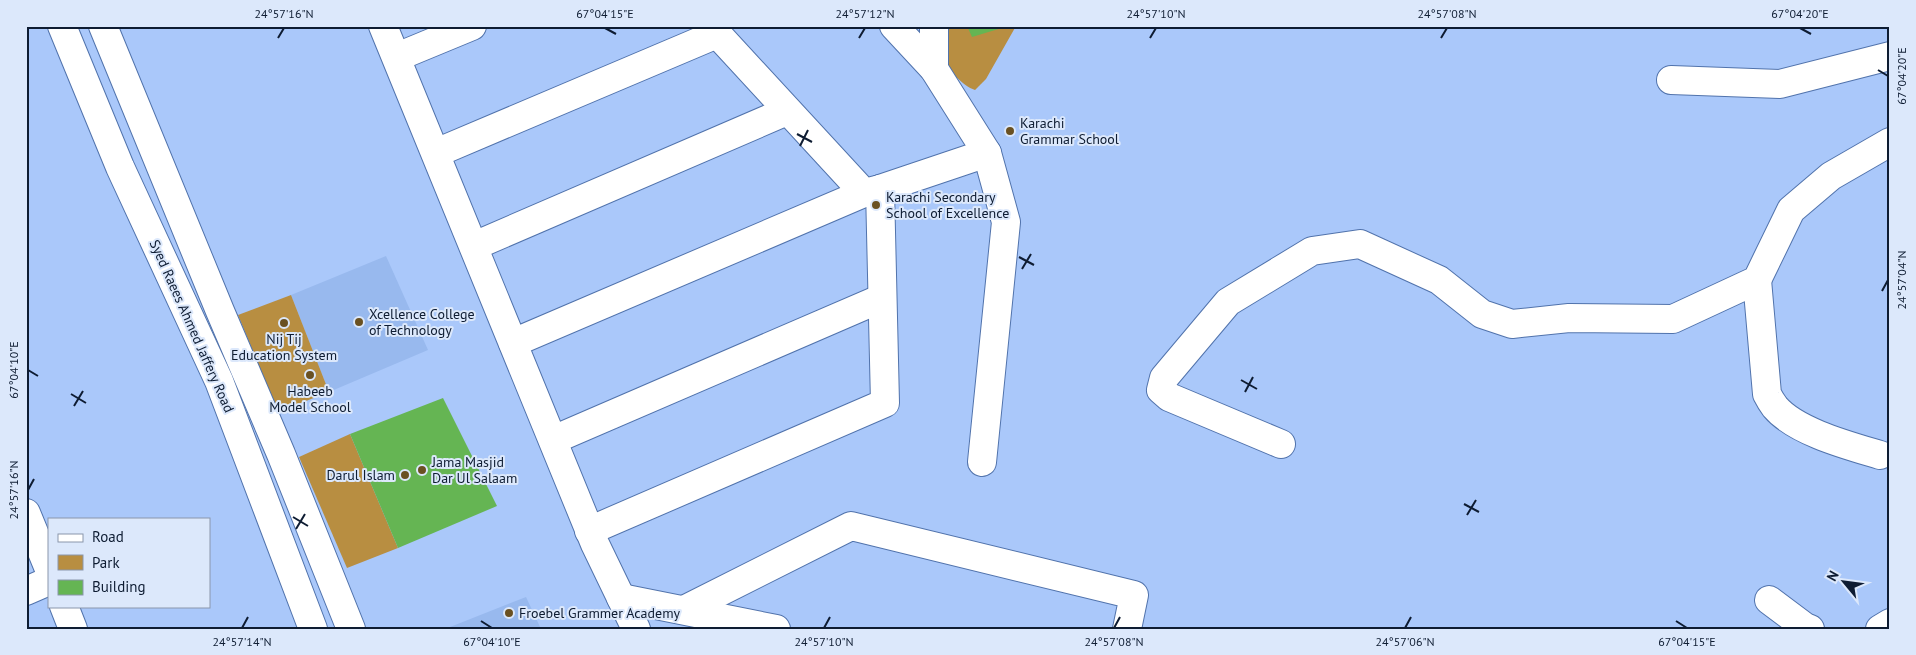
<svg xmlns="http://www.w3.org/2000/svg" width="1916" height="655" font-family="'PT Sans',sans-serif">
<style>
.built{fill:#98b9ee}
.green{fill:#b88e41}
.building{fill:#65b553}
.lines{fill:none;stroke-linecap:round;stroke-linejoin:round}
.minor-casing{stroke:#5173ac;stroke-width:30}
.secondary-casing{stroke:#5173ac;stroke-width:30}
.minor{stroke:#fff;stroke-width:28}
.secondary{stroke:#fff;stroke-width:28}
.ticks{fill:none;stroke:#0e1c32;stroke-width:2}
.poi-dot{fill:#6a5122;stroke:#dce8fb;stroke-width:2}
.labels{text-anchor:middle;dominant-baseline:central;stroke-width:4;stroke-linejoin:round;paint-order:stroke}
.poi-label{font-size:14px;fill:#0e1c32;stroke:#dce8fb;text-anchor:start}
.street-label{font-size:14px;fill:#0e1c32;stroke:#dce8fb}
.neatline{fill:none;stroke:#0e1c32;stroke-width:2}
.ticks-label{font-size:12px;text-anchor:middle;fill:#0e1c32}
</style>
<rect width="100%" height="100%" fill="#aac8fa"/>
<!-- built -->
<g class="built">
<polygon points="386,256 428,350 329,392 291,295"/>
<polygon points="526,597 541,629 445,629"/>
</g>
<!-- green -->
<g class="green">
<path d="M 943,26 L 1016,26 L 986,79 L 975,90 C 963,86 945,68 943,55 C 942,46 943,36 943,26 Z"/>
<polygon points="291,295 329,392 278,412 238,315"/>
<polygon points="350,434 398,548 347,568 299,457"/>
</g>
<!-- building -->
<g class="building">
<polygon points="967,26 1005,26 1005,27 972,37"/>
<polygon points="443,398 497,506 398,548 350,434"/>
</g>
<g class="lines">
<!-- minor casing -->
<g class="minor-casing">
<g id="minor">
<polyline points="383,26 595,544 636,629"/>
<polyline points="710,26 864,193 880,189 987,153"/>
<polyline points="894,26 934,69 987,153 1006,222 982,462"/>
<polyline points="397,57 472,26"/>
<polyline points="934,69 934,26"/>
<polyline points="1671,80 1780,84 1890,56"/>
<polyline points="436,153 717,34"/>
<polyline points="474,246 787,111"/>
<path d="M 1757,280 L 1767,394 C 1769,398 1772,403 1775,407 C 1796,432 1850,446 1880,455"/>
<polyline points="513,343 864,193"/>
<polyline points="553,440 882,298"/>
<polyline points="1281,444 1169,397 1161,390 1164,378 1228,302 1312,251 1360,244 1439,280 1482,314 1512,324 1569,318 1673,319 1757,280 1791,210 1831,176 1890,142"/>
<polyline points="26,513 49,569"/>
<polyline points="589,531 885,403 880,189"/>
<polyline points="26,591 49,581"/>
<polyline points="621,598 776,629"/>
<polyline points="1769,600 1805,627 1810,629"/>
<polyline points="64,606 73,629"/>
<polyline points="684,610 851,526 1134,595 1127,629"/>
<polyline points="1880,629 1890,623"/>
</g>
</g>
<!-- secondary casing -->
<g class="secondary-casing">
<g id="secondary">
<polyline points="62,26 120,167 219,381 313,629"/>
<polyline points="103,26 220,311 281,454 351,629"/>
</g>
</g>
<!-- minor -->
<use href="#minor" class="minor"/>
<!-- secondary -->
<use href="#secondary" class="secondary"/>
</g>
<!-- ticks -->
<path class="ticks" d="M 605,28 L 616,34M 1800,28 L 1811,34M 278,38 L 284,28M 859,38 L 865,28M 1150,38 L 1156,28M 1441,38 L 1447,28M 1878,70 L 1888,76M 797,134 L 812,142M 800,146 L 808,130M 1019,257 L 1034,265M 1022,269 L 1031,254M 1882,291 L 1888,280M 28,370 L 38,376M 1241,380 L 1257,389M 1245,392 L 1253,377M 71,394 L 86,403M 74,406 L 83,391M 28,490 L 34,479M 1464,504 L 1479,512M 1467,515 L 1476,500M 293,517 L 308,526M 296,529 L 305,514M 481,621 L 492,628M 1676,621 L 1687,628M 242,628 L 248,617M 824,628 L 830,617M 1114,628 L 1120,617M 1405,628 L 1411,617"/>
<!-- markers -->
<g class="poi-dot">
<circle cx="1010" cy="131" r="5"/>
<circle cx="876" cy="205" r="5"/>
<circle cx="359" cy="322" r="5"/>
<circle cx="284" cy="323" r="5"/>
<circle cx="310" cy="375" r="5"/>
<circle cx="422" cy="470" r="5"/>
<circle cx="405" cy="475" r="5"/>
<circle cx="509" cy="613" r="5"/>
</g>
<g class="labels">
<!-- poi labels -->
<g class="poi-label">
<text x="1020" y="123">Karachi<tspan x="1020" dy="16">Grammar School</tspan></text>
<text x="886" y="197">Karachi Secondary<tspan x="886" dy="16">School of Excellence</tspan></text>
<text x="369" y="314">Xcellence College<tspan x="369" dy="16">of Technology</tspan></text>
<text x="284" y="339" text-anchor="middle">Nij Tij<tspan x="284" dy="16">Education System</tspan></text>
<text x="310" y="391" text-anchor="middle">Habeeb<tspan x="310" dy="16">Model School</tspan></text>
<text x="432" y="462">Jama Masjid<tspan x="432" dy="16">Dar Ul Salaam</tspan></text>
<text x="395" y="475" text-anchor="end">Darul Islam</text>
<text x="519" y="613">Froebel Grammer Academy</text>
</g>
<!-- street labels -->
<g class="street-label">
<text transform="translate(192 326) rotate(66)">Syed Raees Ahmed Jaffery Road</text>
</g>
</g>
<!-- border -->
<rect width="1916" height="655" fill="none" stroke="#dce8fb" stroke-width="55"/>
<!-- legend -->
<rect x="48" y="518" width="162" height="90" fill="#dce8fb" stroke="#8a96ab"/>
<rect x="58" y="534" width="25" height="8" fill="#ffffff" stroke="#8a96ab"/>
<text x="92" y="542" font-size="15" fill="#0e1c32">Road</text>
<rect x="58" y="555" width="25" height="15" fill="#b88e41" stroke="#8a96ab"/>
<text x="92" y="568" font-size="15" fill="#0e1c32">Park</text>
<rect x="58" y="580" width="25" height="15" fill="#65b553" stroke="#8a96ab"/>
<text x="92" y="592" font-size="15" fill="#0e1c32">Building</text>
<!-- north arrow -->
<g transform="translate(1844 582) rotate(299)" stroke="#dce8fb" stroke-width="4" paint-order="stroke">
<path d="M0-4L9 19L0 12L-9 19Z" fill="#0e1c32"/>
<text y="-8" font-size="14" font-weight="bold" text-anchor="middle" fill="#0e1c32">N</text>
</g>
<rect x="28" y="28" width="1860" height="600" class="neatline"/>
<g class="ticks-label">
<text x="284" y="18">24°57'16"N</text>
<text x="605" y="18">67°04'15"E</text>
<text x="865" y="18">24°57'12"N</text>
<text x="1156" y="18">24°57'10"N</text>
<text x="1447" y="18">24°57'08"N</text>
<text x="1800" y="18">67°04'20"E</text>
<text transform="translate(1902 76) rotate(-90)" y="4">67°04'20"E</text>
<text transform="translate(1902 280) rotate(-90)" y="4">24°57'04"N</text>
<text transform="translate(14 370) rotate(-90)" y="4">67°04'10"E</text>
<text transform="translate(14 490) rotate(-90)" y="4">24°57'16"N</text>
<text x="242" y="646">24°57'14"N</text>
<text x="492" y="646">67°04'10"E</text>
<text x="824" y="646">24°57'10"N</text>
<text x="1114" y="646">24°57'08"N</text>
<text x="1405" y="646">24°57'06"N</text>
<text x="1687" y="646">67°04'15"E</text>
</g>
</svg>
